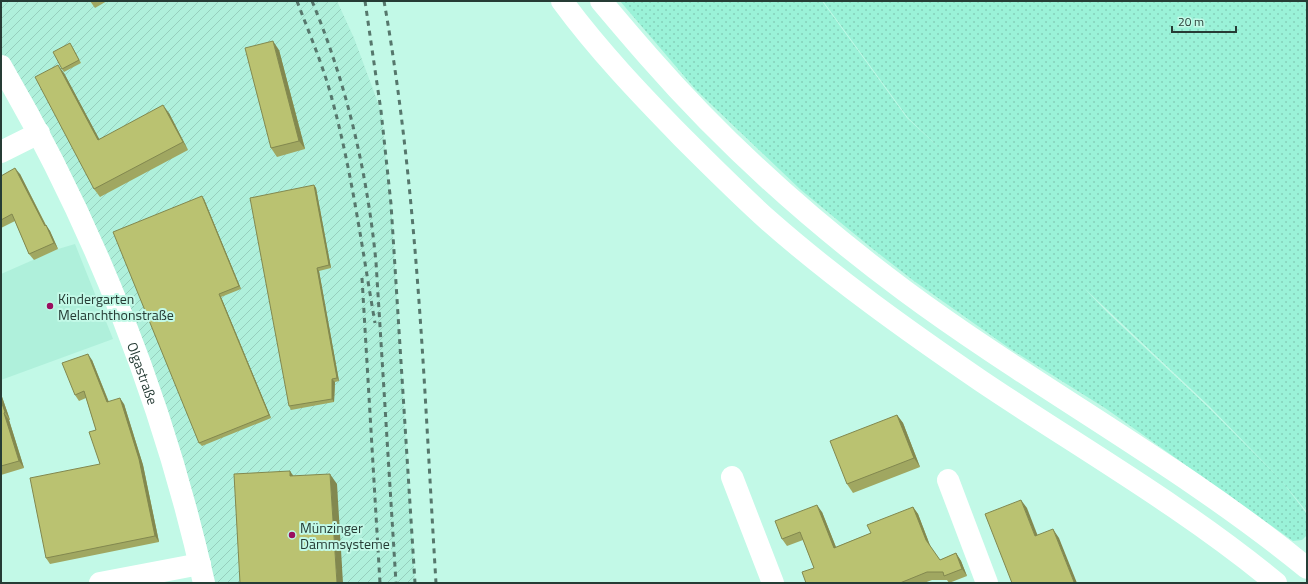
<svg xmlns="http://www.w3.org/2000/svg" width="1308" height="584" font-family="'Titillium Web',sans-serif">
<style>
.built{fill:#aff0db}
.industrial{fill:url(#industrial-furrows)}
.grass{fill:url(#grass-dots)}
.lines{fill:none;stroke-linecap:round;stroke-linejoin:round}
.street{stroke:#fff;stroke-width:22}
.highway{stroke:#fff;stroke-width:22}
.rail{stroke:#56776c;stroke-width:3;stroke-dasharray:5 5;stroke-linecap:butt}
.wall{fill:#a0a761}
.shaded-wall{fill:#82884f}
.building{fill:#bac271;stroke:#82884f}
.poi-dot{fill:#9a0d5f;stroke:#c2f9e7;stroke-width:1.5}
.labels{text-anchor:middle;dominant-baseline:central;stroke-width:4;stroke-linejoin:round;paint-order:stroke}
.poi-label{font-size:14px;fill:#263c35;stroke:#c2f9e7;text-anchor:start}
.street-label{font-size:14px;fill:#263c35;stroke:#c2f9e7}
</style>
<defs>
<pattern id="industrial-furrows" width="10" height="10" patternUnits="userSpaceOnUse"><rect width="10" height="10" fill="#aff0db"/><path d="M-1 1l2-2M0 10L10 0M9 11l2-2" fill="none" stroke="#96cfbd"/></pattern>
<pattern id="grass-dots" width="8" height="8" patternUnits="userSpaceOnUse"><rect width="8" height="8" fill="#9af2d8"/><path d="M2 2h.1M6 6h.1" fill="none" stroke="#85d0ba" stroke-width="1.8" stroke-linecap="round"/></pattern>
</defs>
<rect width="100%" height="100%" fill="#c2f9e7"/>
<!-- built -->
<polygon class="built" points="75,244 113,339 1,380 1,274 58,249"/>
<!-- industrial -->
<polygon class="industrial" points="1,1 337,1 354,38 381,111 391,204 415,583 204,583 160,423 1,66"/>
<!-- grass -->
<polygon class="grass" points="620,1 822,1 907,118 945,153 908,118 823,1 1307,1 1307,512 1281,480 1209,406 1084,288 1107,312 1208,407 1281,480 1307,514 1307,535 1302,540 1293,541 1105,408 1009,348 914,281 869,246 801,190 696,90"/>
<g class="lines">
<!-- street -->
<g class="street">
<path id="s1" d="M 1,66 C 94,225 164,403 204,583"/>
<polyline points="1,152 39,133"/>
<polyline points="732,477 773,583"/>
<polyline points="948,480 987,583"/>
<polyline points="100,583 200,564"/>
</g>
<!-- highway -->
<g class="highway">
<path d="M 562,1 C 598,50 640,94 682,137 C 711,166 739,194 769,221 C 835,279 908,331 981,381 C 1079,447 1184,507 1276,583"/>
<path d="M 601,1 C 617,20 633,39 649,57 C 725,144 812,222 905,291 C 1036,388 1181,465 1307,568"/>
</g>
<!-- rail -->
<g class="rail">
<path d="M 297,1 C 309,33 323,65 332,99 C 352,172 362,248 375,323"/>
<path d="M 312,1 C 347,85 367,172 376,262 L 396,583"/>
<polyline points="365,1 381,111 391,204 415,583"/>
<path d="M 384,1 C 418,193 424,389 436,583"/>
<polyline points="362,278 380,583"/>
</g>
</g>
<!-- wall -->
<g class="wall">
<polygon points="90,1 107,1 95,8"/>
<polygon points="72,46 81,63 64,72 62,69"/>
<polygon points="279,50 305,149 277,157 271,148"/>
<polygon points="64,73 99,139 169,113 188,150 100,197 94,189"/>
<polygon points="20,174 46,225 50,231 58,249 34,260 29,254 15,221 1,228 1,176"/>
<polygon points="314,185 316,188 331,268 319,271 339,381 335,382 334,402 291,410 289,406"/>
<polygon points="204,199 241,289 221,297 271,418 202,446 199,443"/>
<polygon points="92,360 109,402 124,404 143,465 159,542 50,564 46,558 100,464 96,430 86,398 79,401 75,395"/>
<polygon points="1,394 10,420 9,420 24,468 1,475"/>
<polygon points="897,415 903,423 920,467 853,493 847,484"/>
<polygon points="913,507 918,514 931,548 940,560 956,553 961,561 967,576 949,583 947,580 932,580 924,583 806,583 814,568 803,540 787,546 782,539 822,512 836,547 871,533"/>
</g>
<!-- shaded-wall -->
<g class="shaded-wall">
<polygon points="273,41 279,50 305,149 299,141"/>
<polygon points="58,65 64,73 104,148 98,140"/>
<polygon points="163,105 169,113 188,150 183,142"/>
<polygon points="15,168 20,174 49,232 45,226"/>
<polygon points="314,185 316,188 331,268 329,265"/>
<polygon points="202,196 204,199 241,289 239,286"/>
<polygon points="46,225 50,231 58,249 54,243"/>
<polygon points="317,268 319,271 339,381 337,378"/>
<polygon points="219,294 221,297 271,418 269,415"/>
<polygon points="88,354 92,360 111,408 107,402"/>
<polygon points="332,379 335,382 334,402 332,399"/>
<polygon points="1,394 10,420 5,412 1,401"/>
<polygon points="120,398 124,404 143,465 159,542 155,536"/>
<polygon points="4,413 9,420 24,468 19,461"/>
<polygon points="897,415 903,423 920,467 914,458"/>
<polygon points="290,471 297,481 290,476"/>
<polygon points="330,474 337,484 343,583 337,583"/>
<polygon points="1021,500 1027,508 1041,544 1035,536"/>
<polygon points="817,505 822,512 839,555 834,548"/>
<polygon points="913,507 918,514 931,548 926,540"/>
<polygon points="1053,529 1059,538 1077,583 1074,583 1074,582"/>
<polygon points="956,553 961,561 967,576 962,569"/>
</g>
<!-- building -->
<g class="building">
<polygon points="273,41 299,141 271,148 245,48"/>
<polygon points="70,43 79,60 62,69 53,52"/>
<polygon points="58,65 98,140 163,105 183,142 94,189 35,77"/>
<polygon points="15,168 45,226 46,225 54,243 29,254 12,214 1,220 1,176"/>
<polygon points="314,185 329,265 317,268 337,378 332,379 332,399 289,406 250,198"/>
<polygon points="202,196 239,286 219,294 269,415 199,443 113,232"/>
<polygon points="88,354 107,402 120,398 139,459 155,536 46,558 30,478 100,464 89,432 96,430 84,391 75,395 62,363"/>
<polygon points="1,401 5,412 4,413 19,461 1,466"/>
<polygon points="897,415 914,458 847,484 830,441"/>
<polygon points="290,471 290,476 330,474 337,583 240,583 234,474"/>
<polygon points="1021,500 1035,536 1053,529 1074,582 1072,583 1012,583 985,514"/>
<polygon points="817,505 834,548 871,533 867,525 913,507 926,540 940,560 956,553 962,569 944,576 943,572 927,572 900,583 806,583 802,572 814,568 800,532 782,539 775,521"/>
</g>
<!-- markers -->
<g class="poi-dot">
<circle cx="50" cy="306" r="4"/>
<circle cx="292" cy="535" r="4"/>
</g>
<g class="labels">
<!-- poi labels -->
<g class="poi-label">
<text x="58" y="298">Kindergarten<tspan x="58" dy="16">Melanchthonstraße</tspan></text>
<text x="300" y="527">Münzinger<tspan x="300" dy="16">Dämmsysteme</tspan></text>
</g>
<!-- street labels -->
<g class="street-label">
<text stroke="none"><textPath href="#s1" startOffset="339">Olgastraße</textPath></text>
</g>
</g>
<!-- border -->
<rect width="1308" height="584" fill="none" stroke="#263c35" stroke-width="4"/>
<!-- scale -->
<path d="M1172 26v6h64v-6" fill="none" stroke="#263c35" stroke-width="2"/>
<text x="1178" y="26" font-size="12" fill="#263c35" stroke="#c2f9e7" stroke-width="3" paint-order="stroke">20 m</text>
</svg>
